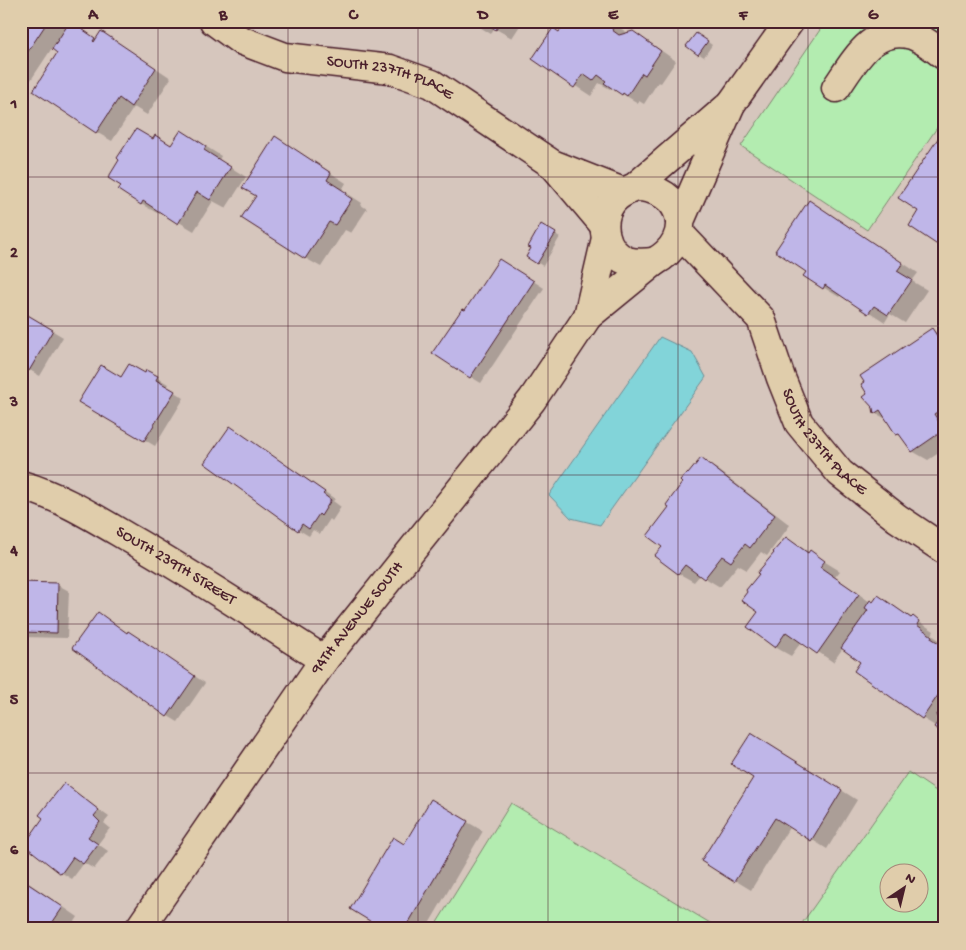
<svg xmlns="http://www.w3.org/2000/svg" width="966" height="950" font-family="'Gochi Hand',sans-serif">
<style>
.green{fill:#b3ecb0;stroke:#7e866e;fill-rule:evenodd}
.water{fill:#82d4d9;stroke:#6c8c93}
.shadow{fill:#0003}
.building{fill:#bfb6e8;stroke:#4a1f2b}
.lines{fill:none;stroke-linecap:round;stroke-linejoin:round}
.minor-casing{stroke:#4a1f2b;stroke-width:31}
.minor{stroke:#e0cdab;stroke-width:28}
.grid{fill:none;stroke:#4a1f2b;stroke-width:1;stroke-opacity:0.55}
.labels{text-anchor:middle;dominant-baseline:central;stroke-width:4;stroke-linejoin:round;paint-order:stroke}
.street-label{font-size:16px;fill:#4a1f2b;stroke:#e0cdab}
.neatline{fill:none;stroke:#4a1f2b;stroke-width:2}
.grid-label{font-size:16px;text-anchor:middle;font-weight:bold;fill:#4a1f2b}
</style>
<rect width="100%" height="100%" fill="#d6c6bd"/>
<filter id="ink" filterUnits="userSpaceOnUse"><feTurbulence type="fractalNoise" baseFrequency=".02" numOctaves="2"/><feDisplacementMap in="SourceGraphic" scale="10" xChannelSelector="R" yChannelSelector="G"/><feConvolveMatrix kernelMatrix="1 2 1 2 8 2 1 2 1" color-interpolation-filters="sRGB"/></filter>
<g filter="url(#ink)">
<!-- green -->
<g class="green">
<polygon points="826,21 945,21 945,116 867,230 741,146"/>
<path d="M 908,772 L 945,797 L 945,929 L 798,929 ZM 888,872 L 918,872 L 918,902 L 888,902 Z"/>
<polygon points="511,803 720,929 433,929"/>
</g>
<!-- water -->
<polygon class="water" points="660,337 692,352 706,377 600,525 571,518 549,495"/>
<!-- shadow -->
<g class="shadow">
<polygon points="21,21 64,21 75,29 77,27 97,39 117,42 171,78 147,115 134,107 112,141 96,132 59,53 52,48 21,95"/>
<polygon points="470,21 523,21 512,38 494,28 491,34"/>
<polygon points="610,21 629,34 633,33 649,42 676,61 661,83 658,82 644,104 639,101 638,103 611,87 610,89 599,83 591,96 534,59 560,33"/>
<polygon points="701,37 712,45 704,57 687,46"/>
<polygon points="154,140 172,147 197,141 221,156 219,160 246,177 226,208 213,201 194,231 159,210 157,213 141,204"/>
<polygon points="291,147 346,183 342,190 362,203 361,205 367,209 351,233 345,230 321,267 305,258"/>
<polygon points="825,211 918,273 912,281 927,290 905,323 890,314 885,322 841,294 839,297 805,276 807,272"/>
<polygon points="542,226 560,237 543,266 528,257"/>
<polygon points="510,266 544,288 481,383 471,377 465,312"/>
<polygon points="21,312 63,337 40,376 21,365"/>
<polygon points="932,330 945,337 945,449 928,460 912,451 904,438 897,434 888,420 875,413"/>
<polygon points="147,372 168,384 166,387 184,398 155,446 80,401 145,375"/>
<polygon points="241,434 335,499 333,501 341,507 332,521 330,519 320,534 313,530 309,536 299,530 206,463"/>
<polygon points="701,460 717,469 790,525 767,556 761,552 747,570 738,565 720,587 700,575 694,582 678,573 663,546 670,507 689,476"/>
<polygon points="786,538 840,571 835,577 870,602 874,603 878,597 934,631 932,635 945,644 945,732 922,718 862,662 843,648 833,662 802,641 791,656 775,647 759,612"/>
<polygon points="21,583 58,585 69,591 67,638 21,637"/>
<polygon points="128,634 139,639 205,683 178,722 168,716"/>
<polygon points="767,743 857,800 827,849 790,826 751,890 703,861 755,778"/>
<polygon points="64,785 109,817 104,823 110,828 98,844 108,851 94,869 84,863 72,879 62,873 45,818"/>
<polygon points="431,801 483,831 426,929 386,929"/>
<polygon points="21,878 78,917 70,929 21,929"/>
</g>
<!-- building -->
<g class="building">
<polygon points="21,21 48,21 21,62"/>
<polygon points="482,21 501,21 496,30"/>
<polygon points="566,21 611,21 615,24 612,30 619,35 633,31 661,51 645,75 642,73 627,96 623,93 622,95 604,83 606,81 598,75 593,81 583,74 574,88 532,59 553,28 559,32"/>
<polygon points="69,23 75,27 76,25 95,38 93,41 94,42 101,31 156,68 131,107 119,98 96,133 33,91 57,53 52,49"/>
<polygon points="696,33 708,41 698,55 686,46"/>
<polygon points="945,128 945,250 909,226 918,211 898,198"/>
<polygon points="136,129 153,139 155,135 171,145 181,130 206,146 204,150 231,167 210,200 197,192 178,224 143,201 141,205 118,190 121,186 108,178 119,160 117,158"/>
<polygon points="275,136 331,173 327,180 347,193 346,195 352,199 335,225 329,222 305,259 241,218 256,196 242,188"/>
<polygon points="809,200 903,263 897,271 912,280 888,315 874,306 868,314 825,285 823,289 803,276 806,272 775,251"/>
<polygon points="541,224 556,233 537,264 526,257 531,248 528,247"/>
<polygon points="499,259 534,281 470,378 432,353 462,309 465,310"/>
<polygon points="21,311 53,330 29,371 21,366"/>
<polygon points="932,328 945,348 945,407 934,414 944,430 912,452 899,434 896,435 880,410 874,414 873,408 863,397 867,394 861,384 864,382 860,376"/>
<polygon points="129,364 145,373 146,370 158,376 156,380 175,391 144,441 78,402 101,365 121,377"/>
<polygon points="230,426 325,492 323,494 331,500 321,516 319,514 309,529 302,524 298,531 204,463"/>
<polygon points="701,458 775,515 750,548 745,544 731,562 722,556 704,579 685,565 678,574 654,556 662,547 647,536 669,507 666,505 682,483 680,481 687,473 688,474"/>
<polygon points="786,537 808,553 810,550 825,561 820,567 859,594 817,654 786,632 775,648 747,627 758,612 741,600 747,592 746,590 759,574 757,573 774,553 773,552"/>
<polygon points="21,582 58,583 57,633 21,632"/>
<polygon points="878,595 911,618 913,616 919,621 917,625 932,636 931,638 945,647 945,672 942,676 945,678 945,685 922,719 854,671 860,662 841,648 868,610 865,608 870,600 873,602"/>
<polygon points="98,612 127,633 128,631 157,650 195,676 167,717 72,648"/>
<polygon points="941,709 945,712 945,734 934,727 940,719 936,716"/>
<polygon points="751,733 842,790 811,841 775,818 734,882 701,861 753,778 731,764"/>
<polygon points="64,783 99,810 94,816 100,822 88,837 98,844 83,864 73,857 61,874 24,845 43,818 39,815"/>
<polygon points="431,799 468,821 405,929 383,929 350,909 393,837 404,844"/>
<polygon points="21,879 63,907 48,929 21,929"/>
</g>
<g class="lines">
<!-- minor casing -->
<g class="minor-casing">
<g id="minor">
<path id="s1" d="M 214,21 L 240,40 L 285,57 L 390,69 L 432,84 L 552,164 L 623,192"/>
<path d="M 836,88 C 854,62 873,24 912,35 C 924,39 935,49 945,56"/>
<polyline points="555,167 604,225"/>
<polyline points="680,221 731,104 790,21"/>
<path id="s2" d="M 680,234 L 761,319 L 781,378 L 799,423 L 840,473 L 897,518 L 945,550"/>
<path d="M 654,262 C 645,263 636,264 627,261 C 604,252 598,221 612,202 C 618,194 626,191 635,187 L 731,104"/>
<polyline points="588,316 606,238"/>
<path id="s3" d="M 21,485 C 59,496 93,517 127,537 C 194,575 258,618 324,660"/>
<path id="s4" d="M 139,929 L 324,660 L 532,400 L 588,316 L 654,262 C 697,239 684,187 635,187"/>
</g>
</g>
<!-- minor -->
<use href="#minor" class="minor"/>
</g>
</g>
<!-- grid -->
<path class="grid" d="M 158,21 L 158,929M 288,21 L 288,929M 418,21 L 418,929M 548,21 L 548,929M 678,21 L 678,929M 808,21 L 808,929M 21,177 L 945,177M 21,326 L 945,326M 21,475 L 945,475M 21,624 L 945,624M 21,773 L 945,773"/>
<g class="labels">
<!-- street labels -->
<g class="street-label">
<text stroke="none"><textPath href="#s1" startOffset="188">SOUTH 237TH PLACE</textPath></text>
<text stroke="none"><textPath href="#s2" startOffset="258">SOUTH 237TH PLACE</textPath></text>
<text stroke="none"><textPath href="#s3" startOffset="175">SOUTH 239TH STREET</textPath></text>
<text stroke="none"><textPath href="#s4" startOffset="380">94TH AVENUE SOUTH</textPath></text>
</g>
</g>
<!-- margin -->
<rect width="966" height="950" fill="none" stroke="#e0cdab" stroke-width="55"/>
<!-- north arrow -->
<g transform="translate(904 888) rotate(35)"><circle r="24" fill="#e0cdab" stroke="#a48778"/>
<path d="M0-4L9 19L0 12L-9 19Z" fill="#4a1f2b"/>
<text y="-8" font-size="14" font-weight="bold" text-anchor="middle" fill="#4a1f2b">N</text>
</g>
<rect x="28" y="28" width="910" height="894" class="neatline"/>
<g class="grid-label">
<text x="93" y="19">A</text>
<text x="223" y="19">B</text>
<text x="353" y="19">C</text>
<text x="483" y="19">D</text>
<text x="613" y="19">E</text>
<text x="743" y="19">F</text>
<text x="873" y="19">G</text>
<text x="14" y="108">1</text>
<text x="14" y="257">2</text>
<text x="14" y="406">3</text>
<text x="14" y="555">4</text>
<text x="14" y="704">5</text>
<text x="14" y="854">6</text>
</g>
</svg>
